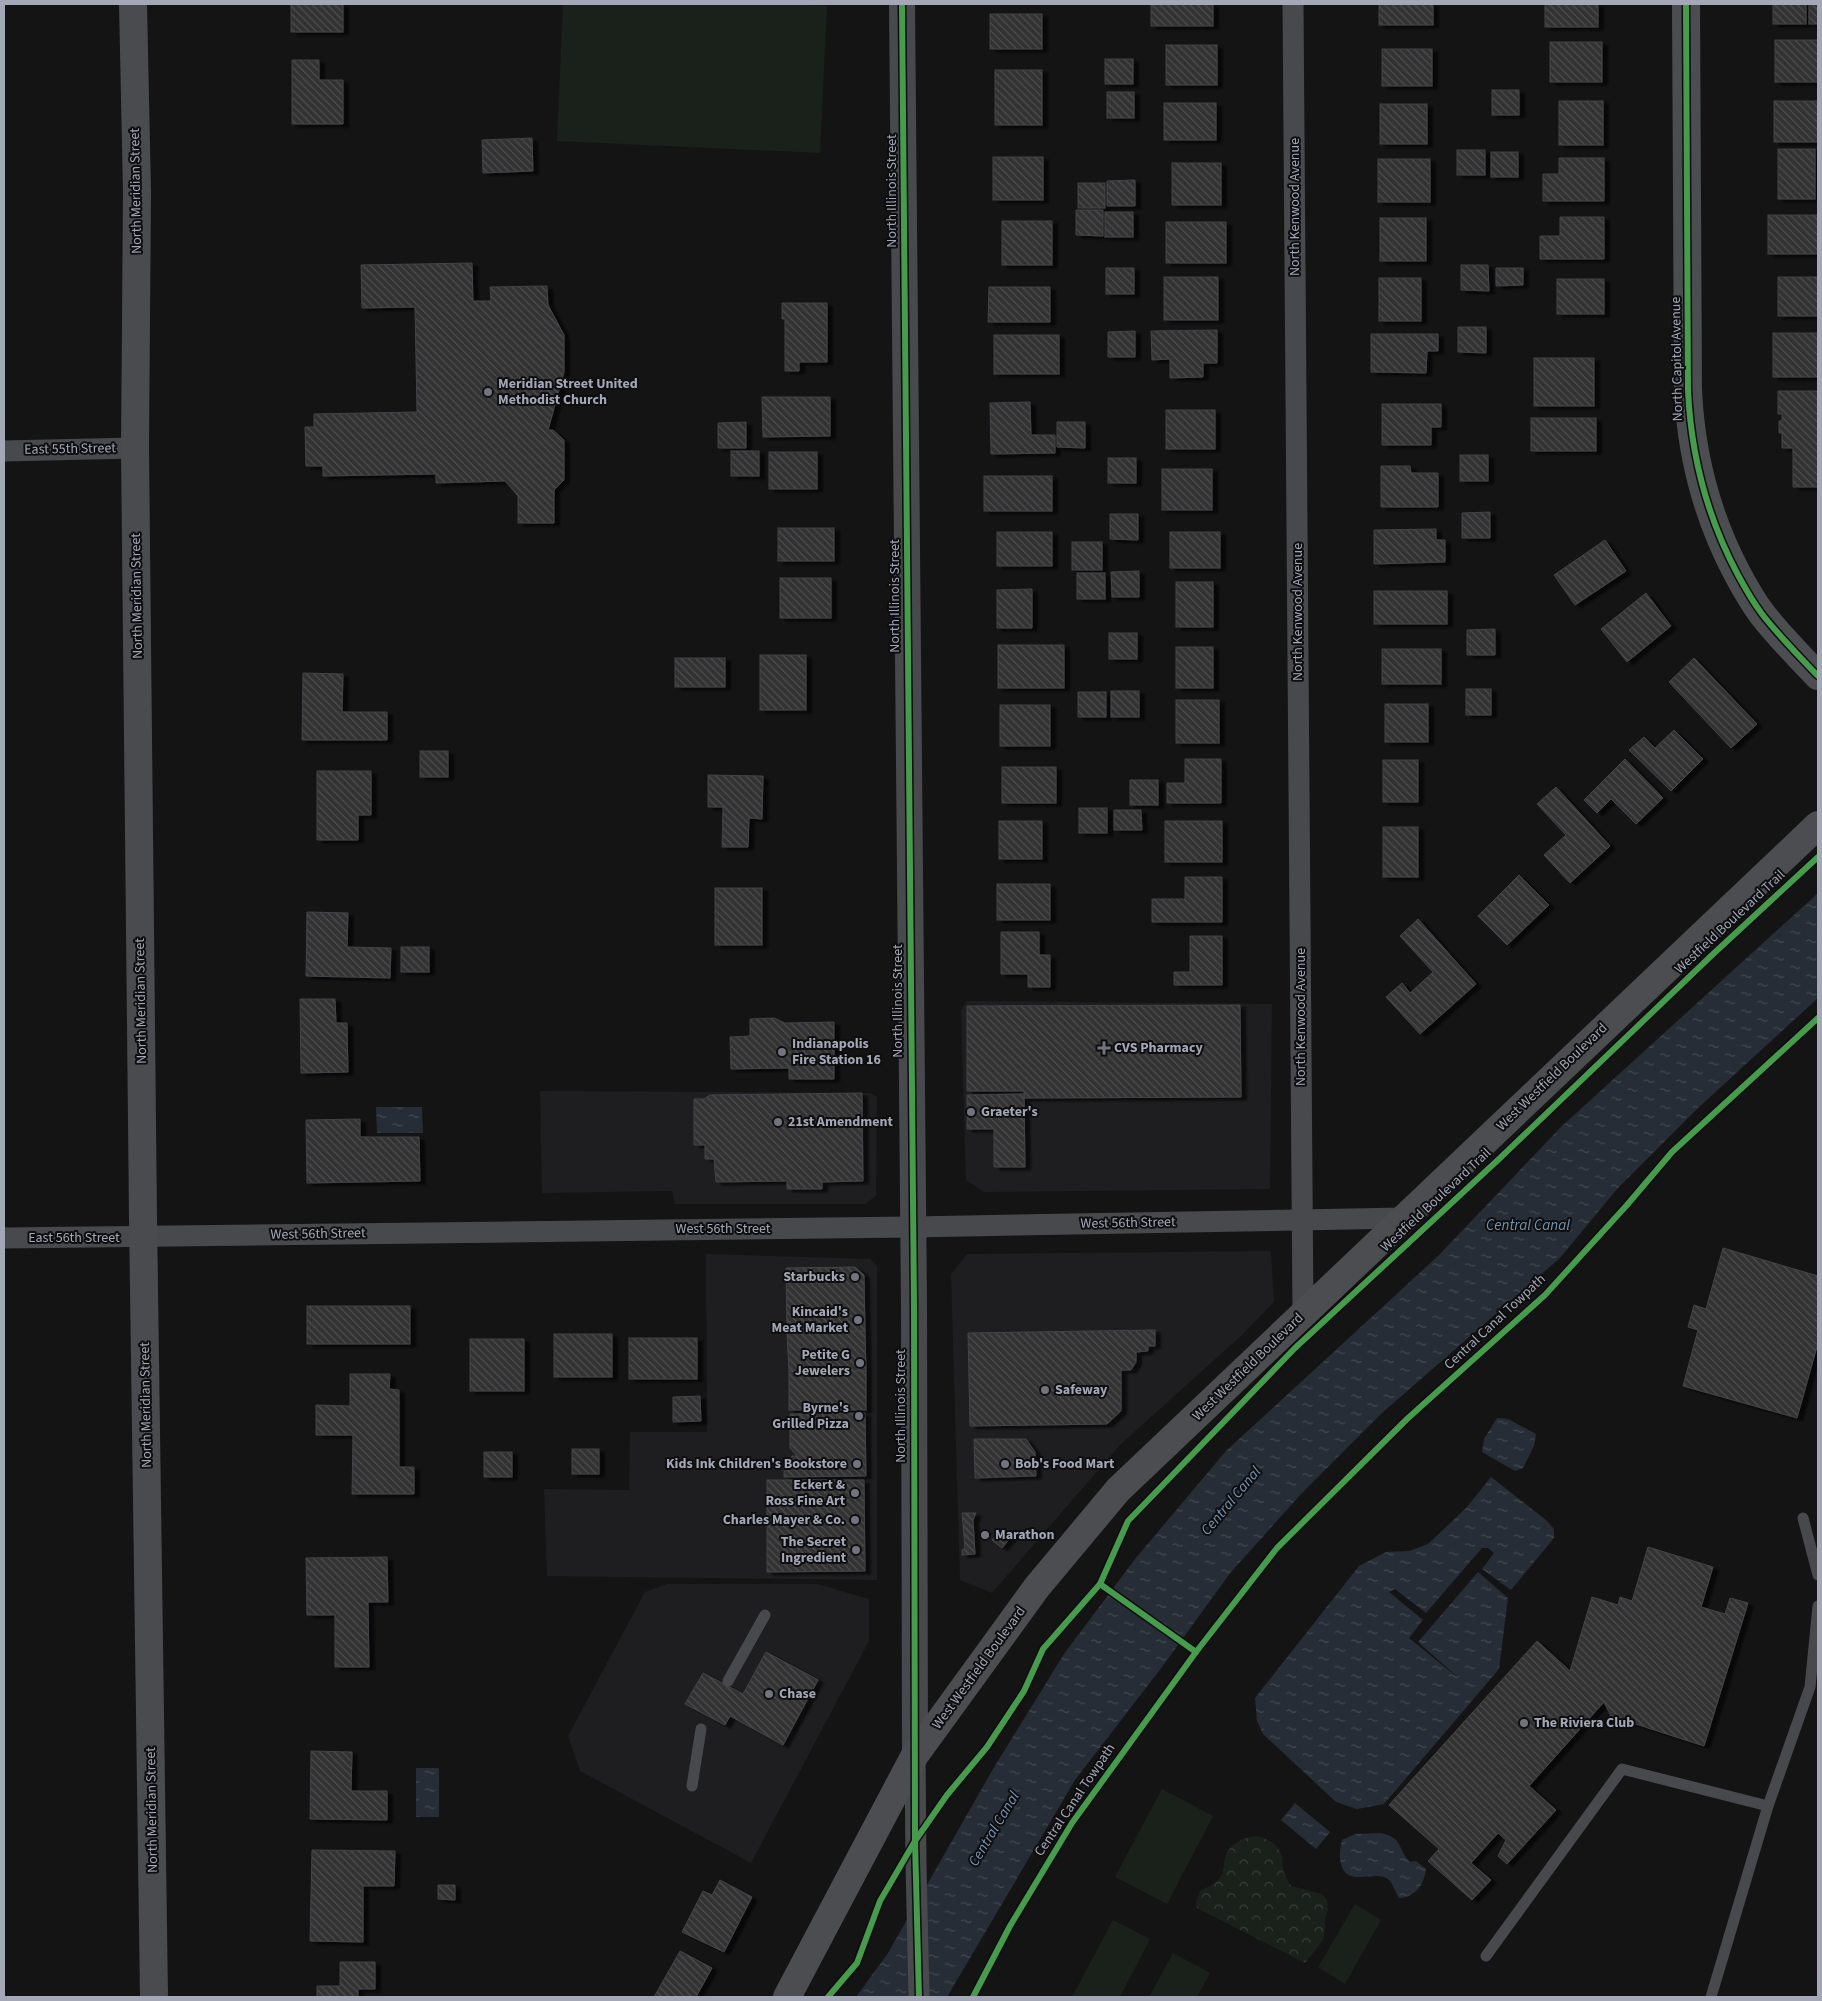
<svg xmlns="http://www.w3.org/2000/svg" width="1822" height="2001" font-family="'Source Sans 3',sans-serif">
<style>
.built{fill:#1e1e20}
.park{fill:url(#park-crowns)}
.pitch{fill:#1a211b}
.water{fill:url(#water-ripples)}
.building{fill:url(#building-back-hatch);stroke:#424448;filter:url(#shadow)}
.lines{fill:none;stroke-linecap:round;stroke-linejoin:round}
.service{stroke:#48494d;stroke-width:11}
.minor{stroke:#48494d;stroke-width:21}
.tertiary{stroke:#48494d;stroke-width:26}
.secondary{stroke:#4c4d51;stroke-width:28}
.primary{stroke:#4a4b4f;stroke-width:28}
.cycleway-casing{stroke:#0e0e10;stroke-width:9}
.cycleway{stroke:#469c4c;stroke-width:6}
.poi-dot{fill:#72747d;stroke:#0e0e10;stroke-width:2}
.labels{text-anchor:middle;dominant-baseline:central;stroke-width:4;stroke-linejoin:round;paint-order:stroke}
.street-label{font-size:14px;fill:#a4a8b6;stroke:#0e0e10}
.poi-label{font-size:14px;font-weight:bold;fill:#a4a8b6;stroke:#0e0e10;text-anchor:start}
.water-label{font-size:15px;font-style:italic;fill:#7893b3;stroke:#0e0e10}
</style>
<defs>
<pattern id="park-crowns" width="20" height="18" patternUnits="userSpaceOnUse" patternTransform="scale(1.25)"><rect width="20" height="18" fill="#1a211b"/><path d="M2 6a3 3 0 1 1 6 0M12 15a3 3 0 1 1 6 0" fill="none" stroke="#383e3a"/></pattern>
<pattern id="water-ripples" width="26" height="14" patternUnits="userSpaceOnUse" patternTransform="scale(1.25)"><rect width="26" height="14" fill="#262d36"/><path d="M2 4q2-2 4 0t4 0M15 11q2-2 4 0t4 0" fill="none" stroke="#424951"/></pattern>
<pattern id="building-back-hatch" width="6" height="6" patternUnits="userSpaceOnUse" patternTransform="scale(1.25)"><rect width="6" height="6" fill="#323233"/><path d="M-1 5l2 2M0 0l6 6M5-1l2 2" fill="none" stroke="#4d4d4e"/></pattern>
<filter id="shadow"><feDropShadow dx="5.5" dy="3" stdDeviation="1" flood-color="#0009"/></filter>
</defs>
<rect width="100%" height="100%" fill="#141414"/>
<!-- built -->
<g class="built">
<polygon points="967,1001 1272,1004 1270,1189 984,1192 966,1180 961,1010"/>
<polygon points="540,1091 870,1093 877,1097 876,1196 865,1204 675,1204 672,1191 542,1193"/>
<polygon points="1271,1251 1274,1302 1241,1336 1120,1445 992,1593 960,1580 951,1274 967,1254"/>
<polygon points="706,1254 870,1259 877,1266 877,1580 547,1576 544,1489 629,1490 630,1432 707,1432"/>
<polygon points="667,1584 817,1584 869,1599 869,1641 751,1863 580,1771 568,1736 645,1592"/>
</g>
<!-- park -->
<path class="park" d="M 1255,1836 C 1267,1837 1279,1845 1282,1857 C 1283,1860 1282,1865 1283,1869 C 1284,1875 1288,1881 1291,1886 L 1322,1894 L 1327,1900 L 1328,1909 L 1325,1919 L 1325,1931 L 1323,1940 L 1305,1963 L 1197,1908 L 1196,1903 L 1200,1891 C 1208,1887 1218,1883 1222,1874 C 1224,1869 1224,1863 1225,1858 C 1229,1844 1242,1838 1255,1836 Z"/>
<!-- pitch -->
<g class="pitch">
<polygon points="563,4 788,4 827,6 820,153 557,141"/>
<polygon points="1162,1789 1213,1816 1167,1904 1115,1877"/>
<polygon points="1355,1904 1381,1920 1345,1984 1318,1967"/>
<polygon points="1113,1920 1150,1939 1120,1997 1072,1997"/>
<polygon points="1173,1953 1210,1973 1197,1997 1149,1997"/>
</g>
<!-- water -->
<g class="water">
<polygon points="1818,893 1818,998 1698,1108 1617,1189 1560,1258 1382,1413 1302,1493 1231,1572 1162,1667 1075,1780 947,1997 856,1997 888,1953 993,1769 1064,1654 1135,1559 1226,1451 1438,1256 1562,1126"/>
<polygon points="376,1107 422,1107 423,1133 377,1133"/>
<polygon points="1497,1418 1508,1419 1536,1434 1534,1446 1523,1468 1515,1471 1482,1452 1484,1439"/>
<polygon points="1491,1477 1546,1520 1554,1529 1554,1538 1511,1590 1482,1569 1494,1553 1488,1548 1482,1548 1426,1613 1395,1589 1389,1592 1423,1620 1409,1638 1462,1681 1418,1642 1478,1572 1508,1598 1499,1669 1384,1804 1357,1809 1336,1802 1263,1734 1257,1721 1255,1698 1359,1566 1386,1552 1409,1551 1428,1544 1466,1508"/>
<rect x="416" y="1768" width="23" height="49"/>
<polygon points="1295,1803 1330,1832 1316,1849 1281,1820"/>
<path d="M 1381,1833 C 1404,1839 1396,1847 1410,1862 L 1416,1861 L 1426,1869 C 1424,1885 1416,1897 1399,1898 C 1396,1893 1393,1884 1389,1880 C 1376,1868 1347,1889 1341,1864 C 1339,1855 1340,1849 1342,1840 L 1355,1834 Z"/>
</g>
<!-- building -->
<g class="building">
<rect x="291" y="4" width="52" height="28"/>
<rect x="1151" y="4" width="62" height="22"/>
<rect x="1379" y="4" width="54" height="21"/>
<rect x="1545" y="4" width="53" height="23"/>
<rect x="1773" y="4" width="33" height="20"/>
<rect x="1809" y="4" width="9" height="20"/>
<rect x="990" y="14" width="52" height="35"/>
<rect x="1775" y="40" width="43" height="42"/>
<rect x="1550" y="42" width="52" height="40"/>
<rect x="1166" y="45" width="51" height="40"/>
<rect x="1382" y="49" width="50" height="37"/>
<rect x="1105" y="59" width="28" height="25"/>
<polygon points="292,60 319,60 319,80 343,80 343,124 292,124"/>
<rect x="995" y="70" width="47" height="55"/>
<rect x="1492" y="90" width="27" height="25"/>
<rect x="1107" y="92" width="27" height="26"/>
<rect x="1559" y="101" width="44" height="44"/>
<rect x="1774" y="101" width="44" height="41"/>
<rect x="1164" y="103" width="52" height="37"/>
<rect x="1380" y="104" width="47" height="40"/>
<polygon points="532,138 533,171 483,173 482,140"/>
<rect x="1778" y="149" width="37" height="50"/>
<rect x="1457" y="150" width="28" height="25"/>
<rect x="1491" y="152" width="27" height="25"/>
<rect x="993" y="157" width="50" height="43"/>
<polygon points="1559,158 1604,158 1604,201 1543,201 1543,174 1559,174"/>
<rect x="1378" y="159" width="52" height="43"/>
<rect x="1172" y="163" width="49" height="42"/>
<polygon points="1135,180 1135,206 1107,206 1107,181"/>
<rect x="1078" y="183" width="27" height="25"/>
<polygon points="1076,210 1103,210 1103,236 1076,235"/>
<rect x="1105" y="212" width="28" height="25"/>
<rect x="1768" y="215" width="50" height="39"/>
<polygon points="1560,217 1604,217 1604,259 1540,259 1540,236 1560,236"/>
<rect x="1380" y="218" width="46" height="43"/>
<rect x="1002" y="221" width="50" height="44"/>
<rect x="1166" y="222" width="60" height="41"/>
<polygon points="472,263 473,301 491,301 490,287 547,286 548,305 564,335 564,372 548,430 553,430 564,440 564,480 554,490 554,523 518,523 518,496 505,481 436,483 436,474 323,476 323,466 306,466 305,427 314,427 314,414 417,412 415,307 362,308 361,265"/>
<polygon points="1461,265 1488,265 1489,291 1461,290"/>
<rect x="1106" y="268" width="28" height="26"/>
<polygon points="1496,268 1523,268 1523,285 1496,286"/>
<rect x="1164" y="277" width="54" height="43"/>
<rect x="1778" y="277" width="40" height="39"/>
<rect x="1379" y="278" width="42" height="43"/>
<rect x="1557" y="279" width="47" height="35"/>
<polygon points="989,287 1050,287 1050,322 988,322"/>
<polygon points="782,303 827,303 827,362 799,362 799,371 785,371 785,319 782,319"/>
<polygon points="1458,327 1486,327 1486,353 1458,352"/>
<polygon points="1217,330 1217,363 1203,363 1203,377 1170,378 1170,359 1152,360 1151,331"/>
<polygon points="1135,331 1135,357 1108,357 1108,332"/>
<rect x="1773" y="333" width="45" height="44"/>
<polygon points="1371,334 1438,334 1438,351 1427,351 1426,373 1371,372"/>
<rect x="994" y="335" width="65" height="39"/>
<rect x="1534" y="358" width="60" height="48"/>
<polygon points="1778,391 1818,391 1818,487 1793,487 1793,448 1782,448 1782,433 1779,433 1779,421 1782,421 1782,414 1778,414"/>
<polygon points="762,397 830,397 830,436 763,437"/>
<polygon points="1030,402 1031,435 1055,435 1055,453 991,454 990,403"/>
<polygon points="1382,404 1441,404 1441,427 1431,427 1431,445 1382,445"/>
<rect x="1166" y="410" width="49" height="39"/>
<rect x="1531" y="418" width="65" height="33"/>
<polygon points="746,422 746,448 718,448 718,423"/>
<polygon points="1057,422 1085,422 1085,448 1057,447"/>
<rect x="731" y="451" width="28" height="25"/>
<rect x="769" y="452" width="48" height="37"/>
<rect x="1460" y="455" width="28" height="26"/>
<rect x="1108" y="458" width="28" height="25"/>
<polygon points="1381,466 1410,466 1411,473 1438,473 1438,507 1381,507"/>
<rect x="1162" y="469" width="50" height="41"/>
<rect x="984" y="476" width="68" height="35"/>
<polygon points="1490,512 1490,538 1462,538 1462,513"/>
<polygon points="1110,514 1138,514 1138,540 1110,539"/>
<rect x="778" y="528" width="56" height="33"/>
<polygon points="1436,529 1436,540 1445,540 1445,562 1374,564 1374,530"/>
<rect x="997" y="532" width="55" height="34"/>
<rect x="1170" y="532" width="50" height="36"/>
<polygon points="1605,540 1626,571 1575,605 1554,575"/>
<rect x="1072" y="542" width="30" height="28"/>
<polygon points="1139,571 1139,597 1112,597 1111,572"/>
<rect x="1077" y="573" width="28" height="26"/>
<rect x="780" y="578" width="51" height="40"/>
<rect x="1176" y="582" width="37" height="45"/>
<polygon points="1032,589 1032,628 997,628 997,590"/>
<rect x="1374" y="591" width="73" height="33"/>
<polygon points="1646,593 1671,626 1627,662 1601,629"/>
<polygon points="1495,629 1495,655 1467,655 1467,630"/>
<rect x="1109" y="633" width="28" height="26"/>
<rect x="998" y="645" width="66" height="43"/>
<rect x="1176" y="647" width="37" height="41"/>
<rect x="1382" y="649" width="59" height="35"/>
<rect x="760" y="655" width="46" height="55"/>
<rect x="675" y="658" width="50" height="29"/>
<polygon points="1694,658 1757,724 1731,748 1669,682"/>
<polygon points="303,673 343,674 342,712 387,712 387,740 302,740"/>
<rect x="1466" y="689" width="25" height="26"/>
<rect x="1111" y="691" width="28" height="26"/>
<rect x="1078" y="692" width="28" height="25"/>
<rect x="1176" y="700" width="43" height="43"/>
<rect x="1385" y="704" width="43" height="38"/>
<rect x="1000" y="705" width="50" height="41"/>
<polygon points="1674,730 1703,759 1671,791 1629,750 1644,737 1655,748"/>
<rect x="420" y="751" width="28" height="26"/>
<polygon points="1185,759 1221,759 1221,803 1167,803 1167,783 1185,783"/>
<polygon points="1625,759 1663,798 1636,824 1611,799 1597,813 1584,800"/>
<rect x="1383" y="760" width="35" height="42"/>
<rect x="1002" y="767" width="54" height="36"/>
<polygon points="317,771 371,771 371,815 358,815 358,840 317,840"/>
<polygon points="708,775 763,776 762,819 749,818 748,847 722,847 723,807 708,807"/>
<rect x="1130" y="780" width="28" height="25"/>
<polygon points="1556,787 1610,846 1570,883 1544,855 1566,835 1537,804"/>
<rect x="1079" y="808" width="28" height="25"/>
<polygon points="1114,810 1141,810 1142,830 1114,830"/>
<rect x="999" y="821" width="43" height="38"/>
<rect x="1165" y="821" width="57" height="41"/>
<rect x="1383" y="827" width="35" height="50"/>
<polygon points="1519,875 1549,905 1507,945 1478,916"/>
<polygon points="1185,877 1222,877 1222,922 1152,922 1152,899 1185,899"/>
<rect x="997" y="884" width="53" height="36"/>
<rect x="715" y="888" width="47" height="57"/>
<polygon points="307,912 348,913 347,947 391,948 390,978 306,976"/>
<polygon points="1418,919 1476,984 1420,1034 1386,997 1402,983 1410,993 1433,972 1400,936"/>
<polygon points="1001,932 1039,932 1039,955 1050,955 1050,987 1028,987 1028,974 1001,974"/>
<polygon points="1190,936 1222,936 1222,985 1174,985 1174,972 1190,972"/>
<rect x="401" y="947" width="28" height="25"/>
<polygon points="300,999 335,999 336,1023 347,1023 348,1072 301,1073"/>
<polygon points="1240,1005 1241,1097 1024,1098 1024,1091 967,1091 967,1006"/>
<polygon points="774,1018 785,1023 834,1022 834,1079 789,1079 789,1068 731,1069 730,1037 750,1036 750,1019"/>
<polygon points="862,1093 863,1181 822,1182 822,1189 787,1189 787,1181 716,1182 714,1159 705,1159 705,1145 694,1145 694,1099 704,1099 710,1095"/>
<polygon points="1024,1094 1025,1167 994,1167 994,1129 967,1129 967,1095"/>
<polygon points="360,1119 360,1137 419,1137 420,1181 307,1183 306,1120"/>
<polygon points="1723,1248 1818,1276 1818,1343 1797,1418 1683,1386 1698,1330 1688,1327 1694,1305 1706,1309"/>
<polygon points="855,1267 864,1275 865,1331 787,1333 786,1268"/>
<rect x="307" y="1306" width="103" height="38"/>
<polygon points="1155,1330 1155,1346 1148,1346 1148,1351 1136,1352 1136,1362 1131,1370 1121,1370 1121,1411 1107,1424 970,1426 968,1333"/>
<polygon points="865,1331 866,1371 789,1371 787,1333"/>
<rect x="554" y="1334" width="58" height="43"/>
<rect x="629" y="1338" width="68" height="41"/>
<rect x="470" y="1339" width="54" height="52"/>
<rect x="789" y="1371" width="77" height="39"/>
<polygon points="350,1374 390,1374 389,1389 399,1390 399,1467 414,1467 414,1494 352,1494 353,1435 316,1435 316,1405 350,1406"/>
<polygon points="700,1396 701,1421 673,1422 673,1397"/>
<polygon points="865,1413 866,1476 784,1477 784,1465 792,1456 797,1456 790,1448 790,1414"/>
<polygon points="974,1439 1026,1439 1035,1452 1036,1476 975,1478"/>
<rect x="572" y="1449" width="27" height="25"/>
<rect x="484" y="1452" width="28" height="25"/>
<polygon points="767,1480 864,1480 865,1571 767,1572"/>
<polygon points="962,1513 976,1513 973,1520 975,1554 962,1555 962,1550 965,1548"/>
<polygon points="1001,1529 1011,1537 1002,1548 992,1540"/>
<polygon points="1648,1547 1713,1567 1701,1607 1725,1614 1730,1598 1748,1603 1704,1746 1611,1716 1604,1702 1529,1786 1556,1810 1507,1864 1498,1856 1506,1840 1498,1833 1471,1863 1491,1880 1472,1900 1428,1861 1439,1849 1389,1805 1537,1641 1570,1671 1592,1597 1618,1605 1620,1597 1632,1601"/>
<polygon points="387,1557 388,1602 368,1602 369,1667 335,1667 335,1615 307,1615 306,1558"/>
<polygon points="766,1652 818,1680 783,1745 730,1716 725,1725 685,1704 703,1673 743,1694"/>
<polygon points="311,1751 352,1752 351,1791 387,1791 387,1820 310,1819"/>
<polygon points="312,1850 395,1851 394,1886 363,1886 363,1942 310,1941"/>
<polygon points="720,1880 752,1897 724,1952 682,1932 703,1891 712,1895"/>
<polygon points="438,1885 455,1885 455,1900 438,1899"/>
<polygon points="680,1951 712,1968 696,1997 654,1997"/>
<polygon points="340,1962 375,1962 375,1989 358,1989 358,1997 317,1997 317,1986 340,1986"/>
</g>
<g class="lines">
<!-- service -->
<g class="service">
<polyline points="1803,1518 1818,1575"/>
<polyline points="728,1681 765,1615"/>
<polyline points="692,1786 701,1729"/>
<polyline points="1486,1956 1622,1769 1768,1806"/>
<polyline points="1711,1997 1768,1806 1810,1687 1818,1606"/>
</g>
<!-- minor -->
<g class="minor">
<polyline points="1293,4 1303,1314"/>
<polyline points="4,451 135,448"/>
<polyline points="4,1238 913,1227 1404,1218"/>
<polyline points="915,1755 916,1863 919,1997"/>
</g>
<!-- tertiary -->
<polyline class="tertiary" points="902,4 914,1306 915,1755"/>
<!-- secondary -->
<g class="secondary">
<path d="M 1686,4 L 1688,390 C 1691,456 1707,517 1738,575 C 1745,588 1753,602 1762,614 C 1779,636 1799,656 1818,676"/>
<polyline points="787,1997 915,1755 1037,1587 1118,1490 1818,825"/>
</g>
<!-- primary -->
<polyline class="primary" points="133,4 137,192 135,448 143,1218 154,1997"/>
<!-- cycleway casing -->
<g class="cycleway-casing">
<g id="cycleway">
<polyline points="902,4 914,1306 915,1841 919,1997"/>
<path d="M 1686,4 L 1688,390 C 1691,456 1707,517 1738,575 C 1745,588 1753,602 1762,614 C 1779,636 1799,656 1818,676"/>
<polyline points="1100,1584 1196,1652"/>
<polyline points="828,1997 857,1963 880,1901 915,1841 947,1795 987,1747 1024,1691 1043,1649 1100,1584 1128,1521 1295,1348 1499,1159 1711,956 1818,857"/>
<polyline points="973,1997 1010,1926 1072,1823 1196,1652 1277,1548 1407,1419 1545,1295 1627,1205 1672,1152 1818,1018"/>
</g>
</g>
<!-- cycleway -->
<use href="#cycleway" class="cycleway"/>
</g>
<!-- markers -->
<g class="poi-dot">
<circle cx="488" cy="392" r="5"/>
<path d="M1101.5 1040.5h5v5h5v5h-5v5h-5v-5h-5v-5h5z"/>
<circle cx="782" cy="1052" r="5"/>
<circle cx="971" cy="1112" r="5"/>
<circle cx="778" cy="1122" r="5"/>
<circle cx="855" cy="1277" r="5"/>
<circle cx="858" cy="1320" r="5"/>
<circle cx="860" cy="1363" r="5"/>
<circle cx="1045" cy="1390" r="5"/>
<circle cx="859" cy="1416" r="5"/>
<circle cx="857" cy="1464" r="5"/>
<circle cx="1005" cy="1464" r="5"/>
<circle cx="855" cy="1493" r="5"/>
<circle cx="855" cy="1520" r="5"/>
<circle cx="985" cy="1535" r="5"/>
<circle cx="856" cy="1550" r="5"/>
<circle cx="769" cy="1694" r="5"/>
<circle cx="1524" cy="1723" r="5"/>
</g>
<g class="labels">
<!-- street labels -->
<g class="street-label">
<text transform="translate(136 191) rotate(-91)">North Meridian Street</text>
<text transform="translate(892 191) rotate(-90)">North Illinois Street</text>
<text transform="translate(1295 207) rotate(-90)">North Kenwood Avenue</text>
<text transform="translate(1677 359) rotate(-91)">North Capitol Avenue</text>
<text transform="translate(70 449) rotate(-1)">East 55th Street</text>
<text transform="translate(137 596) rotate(-91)">North Meridian Street</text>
<text transform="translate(895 596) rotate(-90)">North Illinois Street</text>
<text transform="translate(1298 612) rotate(-90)">North Kenwood Avenue</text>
<text transform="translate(1730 922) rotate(-43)">Westfield Boulevard Trail</text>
<text transform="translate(141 1001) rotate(-91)">North Meridian Street</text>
<text transform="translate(898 1001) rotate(-90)">North Illinois Street</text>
<text transform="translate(1301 1017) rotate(-90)">North Kenwood Avenue</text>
<text transform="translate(1552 1077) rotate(-44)">West Westfield Boulevard</text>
<text transform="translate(1436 1200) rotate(-43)">Westfield Boulevard Trail</text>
<text transform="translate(1128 1223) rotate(-1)">West 56th Street</text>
<text x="723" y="1229">West 56th Street</text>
<text transform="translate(318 1234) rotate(-1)">West 56th Street</text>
<text x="74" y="1238">East 56th Street</text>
<text transform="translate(1495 1322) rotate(-43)">Central Canal Towpath</text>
<text transform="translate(1248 1367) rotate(-44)">West Westfield Boulevard</text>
<text transform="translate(146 1405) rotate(-91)">North Meridian Street</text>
<text transform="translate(901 1406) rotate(-90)">North Illinois Street</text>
<text transform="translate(979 1668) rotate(-54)">West Westfield Boulevard</text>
<text transform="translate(1075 1800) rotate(-56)">Central Canal Towpath</text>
<text transform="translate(152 1810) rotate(-91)">North Meridian Street</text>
</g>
<!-- poi labels -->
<g class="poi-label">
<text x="498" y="384">Meridian Street United<tspan x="498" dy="16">Methodist Church</tspan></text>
<text x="792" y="1044">Indianapolis<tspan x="792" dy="16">Fire Station 16</tspan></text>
<text x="1114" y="1048">CVS Pharmacy</text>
<text x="981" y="1112">Graeter's</text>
<text x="788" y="1122">21st Amendment</text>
<text x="845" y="1277" text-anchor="end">Starbucks</text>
<text x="848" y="1312" text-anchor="end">Kincaid's<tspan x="848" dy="16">Meat Market</tspan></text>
<text x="850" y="1355" text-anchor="end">Petite G<tspan x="850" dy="16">Jewelers</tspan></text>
<text x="1055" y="1390">Safeway</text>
<text x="849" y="1408" text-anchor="end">Byrne's<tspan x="849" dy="16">Grilled Pizza</tspan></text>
<text x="847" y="1464" text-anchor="end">Kids Ink Children's Bookstore</text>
<text x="1015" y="1464">Bob's Food Mart</text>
<text x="845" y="1485" text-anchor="end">Eckert &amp;<tspan x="845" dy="16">Ross Fine Art</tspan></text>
<text x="845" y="1520" text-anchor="end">Charles Mayer &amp; Co.</text>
<text x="995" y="1535">Marathon</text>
<text x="846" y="1542" text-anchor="end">The Secret<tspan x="846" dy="16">Ingredient</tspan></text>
<text x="779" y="1694">Chase</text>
<text x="1534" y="1723">The Riviera Club</text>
</g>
<!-- water labels -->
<g class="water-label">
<text x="1528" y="1225">Central Canal</text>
<text transform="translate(1231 1501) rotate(-50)">Central Canal</text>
<text transform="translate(994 1829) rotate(-59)">Central Canal</text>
</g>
</g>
<!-- border -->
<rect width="1822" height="2001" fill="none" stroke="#a4a8b6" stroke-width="10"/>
</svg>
